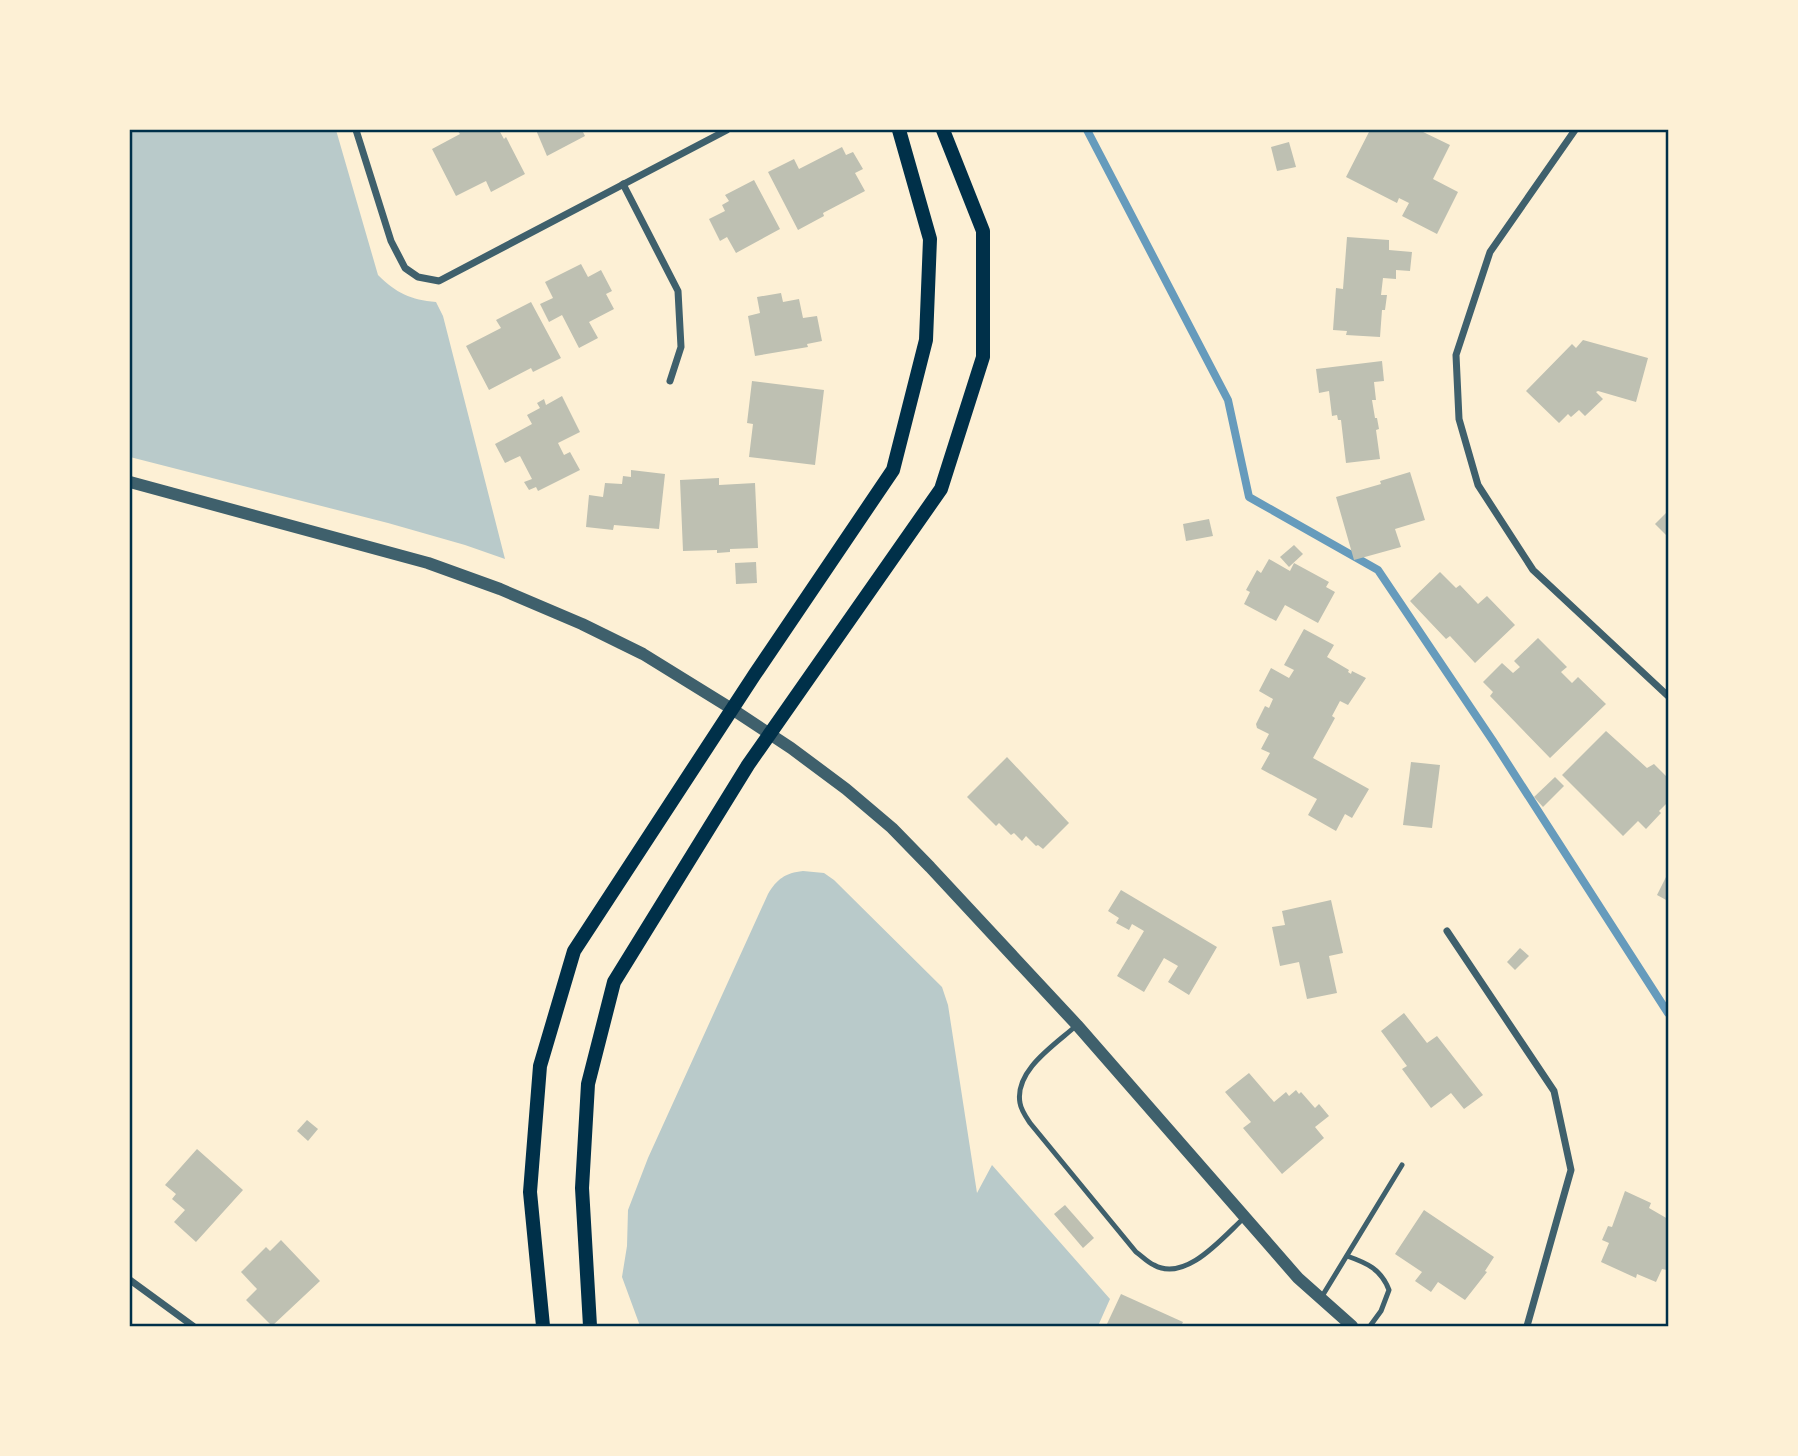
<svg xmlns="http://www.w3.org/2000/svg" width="1798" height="1456" font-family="Karla,sans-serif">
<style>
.green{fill:#b9caca}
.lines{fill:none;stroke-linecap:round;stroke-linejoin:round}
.stream{stroke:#669bbc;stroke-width:8}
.building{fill:#bec0b2}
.service{stroke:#3f606c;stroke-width:5}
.minor{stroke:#3f606c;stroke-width:7}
.tertiary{stroke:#3f606c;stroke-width:12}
.secondary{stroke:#003049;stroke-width:14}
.neatline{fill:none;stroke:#003049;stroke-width:2.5}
</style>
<rect width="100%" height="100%" fill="#fdf0d5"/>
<!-- green -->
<g class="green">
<path d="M 130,130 L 336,130 L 378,275 C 396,293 411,300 436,302 L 443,316 L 505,559 L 465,545 L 388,523 L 130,457 Z"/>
<path d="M 803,871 L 824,873 L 834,880 L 942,987 L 948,1005 L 977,1193 L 992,1165 L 1110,1299 L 1098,1326 L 640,1326 L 622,1277 L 627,1246 L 628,1210 L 648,1158 L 768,894 C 777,879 785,873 803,871 Z"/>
</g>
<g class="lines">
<!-- stream -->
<polyline class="stream" points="1087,130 1228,400 1249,497 1378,570 1493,741 1668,1013"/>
</g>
<!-- building -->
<g class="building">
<polygon points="457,130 499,130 504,139 506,137 525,174 491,192 486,181 456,196 432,149 460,134"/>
<polygon points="536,130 582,130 585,136 547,156"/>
<polygon points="1370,130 1419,130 1450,145 1433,179 1458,192 1437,234 1402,216 1409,203 1399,198 1397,203 1346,177"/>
<polygon points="1289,142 1296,167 1277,171 1271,147"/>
<polygon points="842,147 846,155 853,152 863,169 855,173 865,191 823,213 824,216 798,230 768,172 794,159 799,169"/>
<polygon points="754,180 780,229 736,253 727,237 720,241 709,219 725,211 722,205 729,201 725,195"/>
<polygon points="1347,237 1389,240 1389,250 1412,252 1410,271 1396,270 1396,279 1383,278 1381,295 1387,295 1385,310 1382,310 1380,337 1346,335 1347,331 1333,330 1336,288 1343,289"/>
<polygon points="581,264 588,277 601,270 612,291 606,294 614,309 589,322 598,338 579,348 562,315 549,322 540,304 553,298 545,282"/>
<polygon points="781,293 783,302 799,299 803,318 817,316 822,341 807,344 808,347 755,356 748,316 760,313 757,297"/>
<polygon points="531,302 561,358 533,372 531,368 489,390 466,346 501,328 496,320"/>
<polygon points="1583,340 1648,358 1636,402 1598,391 1596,392 1603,399 1585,416 1579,410 1571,417 1568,414 1559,423 1526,391 1572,344 1576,348"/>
<polygon points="1382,361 1384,381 1374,382 1376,400 1372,400 1375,418 1377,418 1379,429 1376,430 1380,459 1346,463 1341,420 1338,420 1337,415 1332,416 1329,391 1319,393 1316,369"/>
<polygon points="752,381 824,390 815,465 749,457 753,424 747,423"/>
<polygon points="562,396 580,432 558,443 564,455 570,452 580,470 538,491 536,487 529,490 524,482 532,479 520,456 505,463 495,444 532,424 527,415 540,408 537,403 544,399 546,405"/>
<polygon points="631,470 665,474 659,529 614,525 613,530 586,527 589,495 603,497 605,483 622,484 623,476 631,477"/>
<polygon points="1410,472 1425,520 1395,529 1401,547 1354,560 1336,497 1381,484 1380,481"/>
<polygon points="719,478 719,485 755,483 758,548 730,549 730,552 717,553 717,550 683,551 680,480"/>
<polygon points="1668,511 1668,537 1655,524"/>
<polygon points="1209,519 1213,536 1186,541 1183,524"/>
<polygon points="1294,545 1303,554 1289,567 1280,557"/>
<polygon points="1269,559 1290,571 1294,563 1329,582 1326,587 1335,592 1318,623 1285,605 1276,621 1244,604 1250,592 1246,590 1257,570 1261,573"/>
<polygon points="756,562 757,583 736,584 735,563"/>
<polygon points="1440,572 1456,588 1460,585 1478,604 1487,596 1515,625 1475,663 1450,636 1446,639 1410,601"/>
<polygon points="1304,629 1334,645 1327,657 1349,670 1348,672 1351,674 1352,671 1366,678 1348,705 1340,701 1332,716 1335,718 1313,758 1369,789 1352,818 1345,814 1336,831 1308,815 1317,799 1261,769 1270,753 1261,749 1269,734 1257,728 1256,724 1265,706 1269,708 1273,699 1259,691 1271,668 1289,678 1294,670 1284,665"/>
<polygon points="1538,638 1567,667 1561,672 1572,683 1578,677 1606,704 1550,758 1490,696 1493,692 1483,682 1502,663 1513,673 1520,667 1514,661"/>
<polygon points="1606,731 1647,768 1654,764 1668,778 1668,802 1659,811 1661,813 1646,829 1638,821 1623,836 1562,775"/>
<polygon points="1007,757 1069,823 1043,849 1038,845 1036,846 1026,836 1022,841 1014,833 1011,835 999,823 996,826 967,797"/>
<polygon points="1411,762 1440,765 1432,828 1403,825"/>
<polygon points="1555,777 1564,786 1543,807 1534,797"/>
<polygon points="1668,873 1668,901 1657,895"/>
<polygon points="1121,890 1217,947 1189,995 1168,982 1178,966 1164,958 1144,992 1117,976 1144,931 1132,924 1129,930 1116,923 1119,918 1108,911"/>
<polygon points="1331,900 1343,953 1329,956 1337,993 1307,999 1299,962 1280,966 1272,927 1285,925 1282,911"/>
<polygon points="1520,948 1529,956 1515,970 1507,962"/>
<polygon points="1404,1013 1427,1043 1437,1036 1483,1095 1464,1109 1451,1093 1431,1108 1402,1069 1407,1066 1381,1031"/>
<polygon points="1249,1073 1274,1102 1286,1092 1289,1096 1296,1090 1299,1094 1301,1092 1315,1108 1319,1104 1329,1116 1315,1127 1324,1138 1282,1174 1243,1128 1251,1122 1225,1092"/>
<polygon points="307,1120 318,1129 308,1141 297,1131"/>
<polygon points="197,1149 243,1190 196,1242 174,1222 185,1210 172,1199 176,1194 165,1185"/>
<polygon points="1625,1191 1651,1203 1649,1208 1668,1219 1668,1265 1667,1270 1662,1269 1656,1282 1637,1274 1636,1278 1601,1262 1609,1243 1602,1240 1608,1226 1612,1227"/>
<polygon points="1065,1205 1094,1238 1083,1248 1054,1214"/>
<polygon points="1424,1210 1494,1257 1485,1271 1487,1272 1465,1300 1438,1282 1431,1292 1415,1281 1422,1272 1395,1254"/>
<polygon points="281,1240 320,1281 272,1326 246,1300 257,1289 241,1272 266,1247 270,1251"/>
<polygon points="1121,1294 1183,1322 1181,1326 1106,1326"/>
</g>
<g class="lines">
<!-- service -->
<g class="service">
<path d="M 1077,1025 C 1056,1044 1014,1070 1020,1103 C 1021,1110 1026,1117 1030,1123 L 1136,1252 C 1142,1256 1147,1262 1154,1265 C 1186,1283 1223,1237 1245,1217"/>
<path d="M 1347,1256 C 1367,1263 1381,1269 1389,1290 L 1381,1311 L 1370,1326"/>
<polyline points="1321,1298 1402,1165"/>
</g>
<!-- minor -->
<g class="minor">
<polyline points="356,130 391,241 405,268 418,277 439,281 727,130"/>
<polyline points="1575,130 1490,252 1456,355 1459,419 1478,485 1533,570 1668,696"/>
<polyline points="623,184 678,291 681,347 670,381"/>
<polyline points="1447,931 1554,1091 1571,1170 1527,1326"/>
<polyline points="130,1280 193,1326"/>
</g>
<!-- tertiary -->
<polyline class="tertiary" points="130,482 428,563 500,589 582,624 643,654 732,709 791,748 846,789 892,828 930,867 1077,1025 1298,1278 1352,1326"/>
<!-- secondary -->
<g class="secondary">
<polyline points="543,1326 530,1192 540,1066 574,951 755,674 893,470 926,340 930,239 899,130"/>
<polyline points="590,1326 582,1188 588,1084 614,982 748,765 941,489 983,357 983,231 943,130"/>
</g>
</g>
<!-- border -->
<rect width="1798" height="1456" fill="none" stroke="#fdf0d5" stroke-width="262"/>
<rect x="131" y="131" width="1536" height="1194" class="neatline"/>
</svg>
